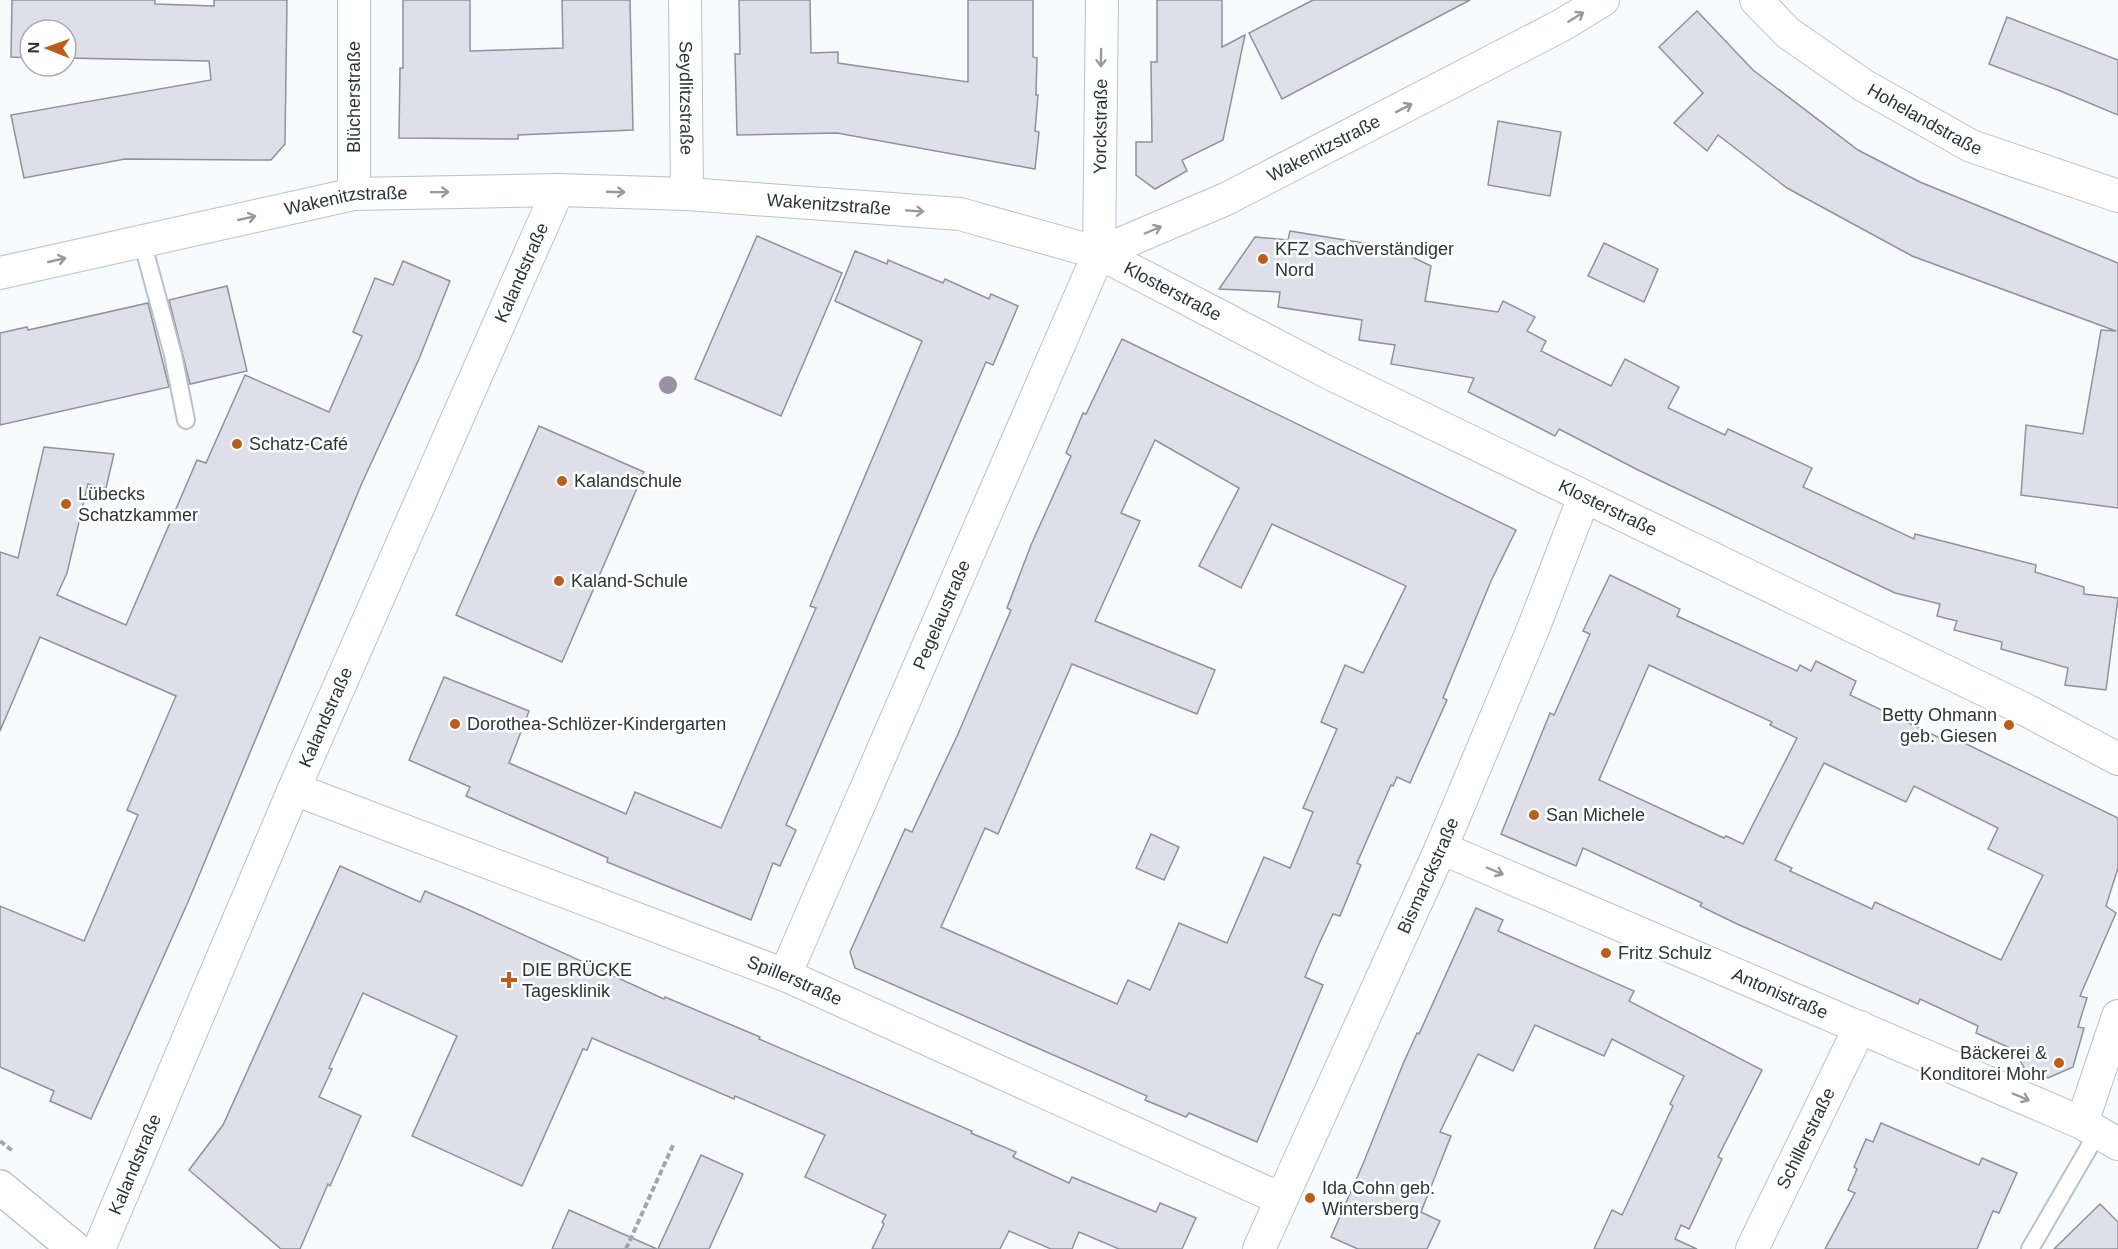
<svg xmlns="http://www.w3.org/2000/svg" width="2118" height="1249" font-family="Arial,sans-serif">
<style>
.building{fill:#dedfe9;stroke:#90919b;stroke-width:1.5;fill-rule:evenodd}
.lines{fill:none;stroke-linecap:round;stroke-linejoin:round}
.lane-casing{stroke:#b9c1c9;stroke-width:20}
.street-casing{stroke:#b9c1c9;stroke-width:34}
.secondary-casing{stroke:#b9c1c9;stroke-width:36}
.path{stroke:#a4a7aa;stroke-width:4;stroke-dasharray:6 3;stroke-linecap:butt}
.lane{stroke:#fff;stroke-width:16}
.street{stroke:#fff;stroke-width:32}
.secondary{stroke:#fff;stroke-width:33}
.tree{fill:#9b8fa6}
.oneway{stroke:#98999a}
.poi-dot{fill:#bd5d1c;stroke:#fff;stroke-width:2}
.labels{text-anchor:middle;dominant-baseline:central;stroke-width:5;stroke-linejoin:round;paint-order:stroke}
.street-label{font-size:18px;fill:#303336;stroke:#fff}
.poi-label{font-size:18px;fill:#303336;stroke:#fff;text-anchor:start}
</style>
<rect width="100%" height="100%" fill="#f7fbfe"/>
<!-- building -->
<g class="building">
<polygon points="12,0 155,0 155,4 214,6 214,0 287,0 285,144 271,160 125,159 24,178 11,115 211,80 209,61 66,58 66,30 30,30 30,58 11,57"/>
<polygon points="403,0 470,0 470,51 563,48 562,0 630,0 633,130 518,135 518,139 399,138 400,68 403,68"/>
<polygon points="739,0 810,0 811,53 838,52 838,63 968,82 968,0 1033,0 1033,57 1037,58 1036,95 1038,95 1035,131 1039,132 1035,169 837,133 737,135 735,54 740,54"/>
<polygon points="1157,0 1222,0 1222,47 1245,35 1223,140 1182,160 1187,171 1155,189 1136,175 1136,142 1152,142 1151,62 1157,62"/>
<polygon points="1313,0 1470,0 1282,99 1249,33"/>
<polygon points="1697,11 1753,70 1858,150 1920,182 2118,263 2118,508 2021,495 2026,425 2083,434 2101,330 2116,331 1912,256 1787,188 1718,135 1707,151 1674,123 1703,93 1659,47"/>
<polygon points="2007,17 2118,60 2118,115 2058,90 1989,64"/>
<polygon points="1498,121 1561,132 1550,196 1488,185"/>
<polygon points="1290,231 1394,248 1431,266 1425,301 1498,312 1503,301 1535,317 1527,331 1546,341 1541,351 1611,386 1625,359 1679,387 1668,408 1725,435 1728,429 1812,468 1803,487 1914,539 1915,534 2036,565 2035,572 2084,587 2084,594 2118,598 2106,690 2065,685 2068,668 2001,649 2002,642 1954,630 1957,621 1937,616 1940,604 1895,593 1638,470 1559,429 1555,436 1510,413 1468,392 1474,378 1391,364 1395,345 1359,340 1362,320 1278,307 1280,292 1219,289 1255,237 1288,240"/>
<polygon points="757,236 842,273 781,416 695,379"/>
<polygon points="1604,243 1658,269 1644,302 1588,276"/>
<polygon points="855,251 887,264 888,260 943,283 945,279 989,299 991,294 1018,306 993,365 986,362 786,825 796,830 780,866 773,863 751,920 607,862 608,858 466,796 470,787 409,760 444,677 529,711 509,763 626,814 635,792 721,828 816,608 810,606 922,341 835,301"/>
<polygon points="403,261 450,281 419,359 362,483 188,902 91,1119 50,1101 54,1091 0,1067 0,906 84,941 138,815 127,810 176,696 40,637 0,731 0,552 18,558 44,447 114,454 106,488 88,484 67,573 57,595 126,625 197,460 206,463 245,375 329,412 362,336 353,332 375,278 393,285"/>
<polygon points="227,286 247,371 190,384 169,300"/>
<polygon points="148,303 169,387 0,425 0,333 27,327 28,330"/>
<path d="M 1122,339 L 1516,530 L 1491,581 L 1443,698 L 1447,700 L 1410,783 L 1397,777 L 1393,786 L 1391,785 L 1357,863 L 1361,865 L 1340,916 L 1333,914 L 1318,946 L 1305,977 L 1323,985 L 1257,1142 L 1189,1113 L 1186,1117 L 1145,1100 L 1147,1096 L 855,968 L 850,952 L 905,829 L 912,832 L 958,734 L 1011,610 L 1007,608 L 1031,545 L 1071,456 L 1066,453 L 1083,413 L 1086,414 ZM 1155,440 L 1239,488 L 1199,566 L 1241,588 L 1272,524 L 1406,586 L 1363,673 L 1345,665 L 1321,722 L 1337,729 L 1303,808 L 1313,812 L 1290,868 L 1264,857 L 1227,943 L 1179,923 L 1150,990 L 1128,980 L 1117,1004 L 941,927 L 985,828 L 998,834 L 1072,664 L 1197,714 L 1215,670 L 1095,621 L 1140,521 L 1121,513 Z"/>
<polygon points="539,426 644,472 562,662 456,615"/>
<path d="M 1610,575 L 1680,609 L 1677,616 L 1797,671 L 1800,665 L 1811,671 L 1816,661 L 1856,681 L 1850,695 L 1946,741 L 1948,735 L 2118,818 L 2118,868 L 2106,906 L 2116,913 L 2080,996 L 2087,998 L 2078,1027 L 2084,1028 L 2073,1067 L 2048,1078 L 2024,1068 L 2015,1050 L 1976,1033 L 1978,1026 L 1920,999 L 1918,1004 L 1735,923 L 1700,906 L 1702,903 L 1583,848 L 1576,866 L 1501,834 L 1550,713 L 1554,715 L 1590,634 L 1583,631 ZM 1649,665 L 1772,722 L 1770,725 L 1797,738 L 1743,844 L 1726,836 L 1724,838 L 1599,780 ZM 1824,763 L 1906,802 L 1914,786 L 1998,828 L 1988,849 L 2043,875 L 2001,960 L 1875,902 L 1872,909 L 1790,871 L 1792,868 L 1775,860 Z"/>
<polygon points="1151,834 1179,847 1164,880 1136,868"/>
<polygon points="340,866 420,902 425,891 469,910 664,999 665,997 760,1037 759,1039 972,1131 971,1133 1016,1152 1013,1157 1069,1183 1072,1177 1156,1212 1160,1203 1196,1218 1182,1249 1119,1249 1079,1232 1072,1249 1051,1249 1009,1231 1000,1249 872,1249 884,1224 882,1222 886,1215 805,1177 825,1135 735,1096 734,1099 592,1038 587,1050 583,1049 522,1186 412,1136 457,1036 363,993 329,1068 332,1069 319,1097 361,1116 330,1186 328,1184 300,1249 281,1249 189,1170 223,1125"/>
<polygon points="1476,908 1503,920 1498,931 1634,991 1629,1001 1762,1070 1718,1157 1722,1159 1689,1229 1681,1225 1675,1239 1697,1249 1594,1249 1612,1210 1622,1215 1673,1106 1670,1104 1684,1076 1612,1039 1604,1056 1535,1025 1513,1071 1478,1054 1440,1132 1451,1136 1421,1212 1440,1221 1427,1249 1358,1249 1331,1237 1363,1164 1403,1064 1417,1033 1419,1034"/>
<polygon points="1881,1123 1979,1165 1982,1158 2017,1173 1999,1213 1993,1211 1977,1249 1825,1249 1855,1193 1848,1190 1857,1169 1854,1167 1866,1139 1873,1142"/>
<polygon points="701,1155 743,1174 709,1249 658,1249"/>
<polygon points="2100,1204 2118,1222 2118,1249 2054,1249"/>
<polygon points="569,1210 657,1249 552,1249"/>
</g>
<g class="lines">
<!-- lane casing -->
<g class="lane-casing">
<g id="lane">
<polyline points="142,241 173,355 186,420"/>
<polyline points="2030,1249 2098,1132"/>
</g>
</g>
<!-- street casing -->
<g class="street-casing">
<g id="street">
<path id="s1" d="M 685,0 L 687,194"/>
<path id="s2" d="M 1756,0 L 1788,33 L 1863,85 L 1971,146 L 2118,196"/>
<polyline points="354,194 354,0"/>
<path id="s3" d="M 1099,253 L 1226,199 L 1562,25 L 1603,0"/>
<path id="s4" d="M 0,273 L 354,194 L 558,190 L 687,194 L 960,214 L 1099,253 L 1331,374 L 2026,710 L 2118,759"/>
<path id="s5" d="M 294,789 L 785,975 L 1281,1199"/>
<path id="s6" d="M 1441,848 L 2082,1123 L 2118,1144"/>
<path id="s7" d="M 785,975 L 1099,253 L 1102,0"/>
<polyline points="2082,1123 2118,1016"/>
<path id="s8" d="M 99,1249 L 294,789 L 558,190"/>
<path id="s9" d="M 1259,1249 L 1441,848 L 1533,629 L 1584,497"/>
<path id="s10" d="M 1752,1249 L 1860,1027"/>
</g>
</g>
<!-- secondary casing -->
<g class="secondary-casing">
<polyline id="secondary" points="0,1187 75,1249"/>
</g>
<!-- path -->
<g class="path">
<polyline points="0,1141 14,1152"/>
<polyline points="626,1249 674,1143"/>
</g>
<!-- lane -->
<use href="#lane" class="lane"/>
<!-- street -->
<use href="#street" class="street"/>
<!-- secondary -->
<use href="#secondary" class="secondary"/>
</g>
<!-- trees -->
<circle class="tree" cx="668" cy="385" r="9"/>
<!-- one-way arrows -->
<defs><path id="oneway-shaft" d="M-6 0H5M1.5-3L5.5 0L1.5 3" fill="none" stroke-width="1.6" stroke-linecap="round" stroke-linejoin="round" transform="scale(1.5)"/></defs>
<g class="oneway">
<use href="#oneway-shaft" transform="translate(1576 17) rotate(-32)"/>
<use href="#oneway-shaft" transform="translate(1101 58) rotate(91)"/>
<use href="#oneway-shaft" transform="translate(1404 108) rotate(-27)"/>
<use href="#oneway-shaft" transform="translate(440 192) rotate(-1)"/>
<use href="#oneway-shaft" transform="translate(616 192) rotate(2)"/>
<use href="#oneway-shaft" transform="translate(915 211) rotate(4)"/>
<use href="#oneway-shaft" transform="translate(247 218) rotate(-13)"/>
<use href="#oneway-shaft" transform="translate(1153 230) rotate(-23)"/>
<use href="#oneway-shaft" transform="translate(57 260) rotate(-13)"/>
<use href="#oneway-shaft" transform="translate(1495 871) rotate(23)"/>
<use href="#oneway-shaft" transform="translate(2021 1097) rotate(23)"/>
</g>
<!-- markers -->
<g class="poi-dot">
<circle cx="1263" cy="259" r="6"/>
<circle cx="237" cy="444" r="6"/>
<circle cx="562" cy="481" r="6"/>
<circle cx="66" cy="504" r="6"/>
<circle cx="559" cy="581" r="6"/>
<circle cx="455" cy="724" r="6"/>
<circle cx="2009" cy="725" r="6"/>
<circle cx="1534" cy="815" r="6"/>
<circle cx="1606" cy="953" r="6"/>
<path d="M506 971h6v6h6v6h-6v6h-6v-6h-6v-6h6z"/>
<circle cx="2059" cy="1063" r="6"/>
<circle cx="1310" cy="1198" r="6"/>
</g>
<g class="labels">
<!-- street labels -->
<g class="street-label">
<text transform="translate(354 97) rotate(-90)">Blücherstraße</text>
<text stroke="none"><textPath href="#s1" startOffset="98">Seydlitzstraße</textPath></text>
<text stroke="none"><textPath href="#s2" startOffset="208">Hohelandstraße</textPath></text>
<text stroke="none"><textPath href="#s7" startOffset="914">Yorckstraße</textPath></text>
<text stroke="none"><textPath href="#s3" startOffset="248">Wakenitzstraße</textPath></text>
<text stroke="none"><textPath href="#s4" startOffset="354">Wakenitzstraße</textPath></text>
<text stroke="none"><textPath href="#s4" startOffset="838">Wakenitzstraße</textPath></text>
<text stroke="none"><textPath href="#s8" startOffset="1064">Kalandstraße</textPath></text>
<text stroke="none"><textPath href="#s4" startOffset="1197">Klosterstraße</textPath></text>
<text stroke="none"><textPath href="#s4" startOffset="1683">Klosterstraße</textPath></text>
<text stroke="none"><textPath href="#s7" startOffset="393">Pegelaustraße</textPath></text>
<text stroke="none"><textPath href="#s8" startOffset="578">Kalandstraße</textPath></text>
<text stroke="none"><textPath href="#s9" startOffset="410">Bismarckstraße</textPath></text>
<text stroke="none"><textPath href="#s5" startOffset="536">Spillerstraße</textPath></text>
<text stroke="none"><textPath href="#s6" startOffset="369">Antonistraße</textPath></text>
<text stroke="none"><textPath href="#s10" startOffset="123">Schillerstraße</textPath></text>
<text stroke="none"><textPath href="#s8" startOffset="92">Kalandstraße</textPath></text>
</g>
<!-- poi labels -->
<g class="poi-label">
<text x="1275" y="249">KFZ Sachverständiger<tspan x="1275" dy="21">Nord</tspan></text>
<text x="249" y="444">Schatz-Café</text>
<text x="574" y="481">Kalandschule</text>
<text x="78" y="494">Lübecks<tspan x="78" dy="21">Schatzkammer</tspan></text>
<text x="571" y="581">Kaland-Schule</text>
<text x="1997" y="715" text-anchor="end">Betty Ohmann<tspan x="1997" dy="21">geb. Giesen</tspan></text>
<text x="467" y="724">Dorothea-Schlözer-Kindergarten</text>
<text x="1546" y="815">San Michele</text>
<text x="1618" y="953">Fritz Schulz</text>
<text x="522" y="970">DIE BRÜCKE<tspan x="522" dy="21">Tagesklinik</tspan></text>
<text x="2047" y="1053" text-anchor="end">Bäckerei &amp;<tspan x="2047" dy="21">Konditorei Mohr</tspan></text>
<text x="1322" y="1188">Ida Cohn geb.<tspan x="1322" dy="21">Wintersberg</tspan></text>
</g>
</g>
<!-- north arrow -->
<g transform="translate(48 48) rotate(271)"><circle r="28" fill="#ffffff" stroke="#acadaf" stroke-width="1.5"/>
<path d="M0-4.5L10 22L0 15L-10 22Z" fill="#bd5d1c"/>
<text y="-9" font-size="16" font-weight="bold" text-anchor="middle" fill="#303336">N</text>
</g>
</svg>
